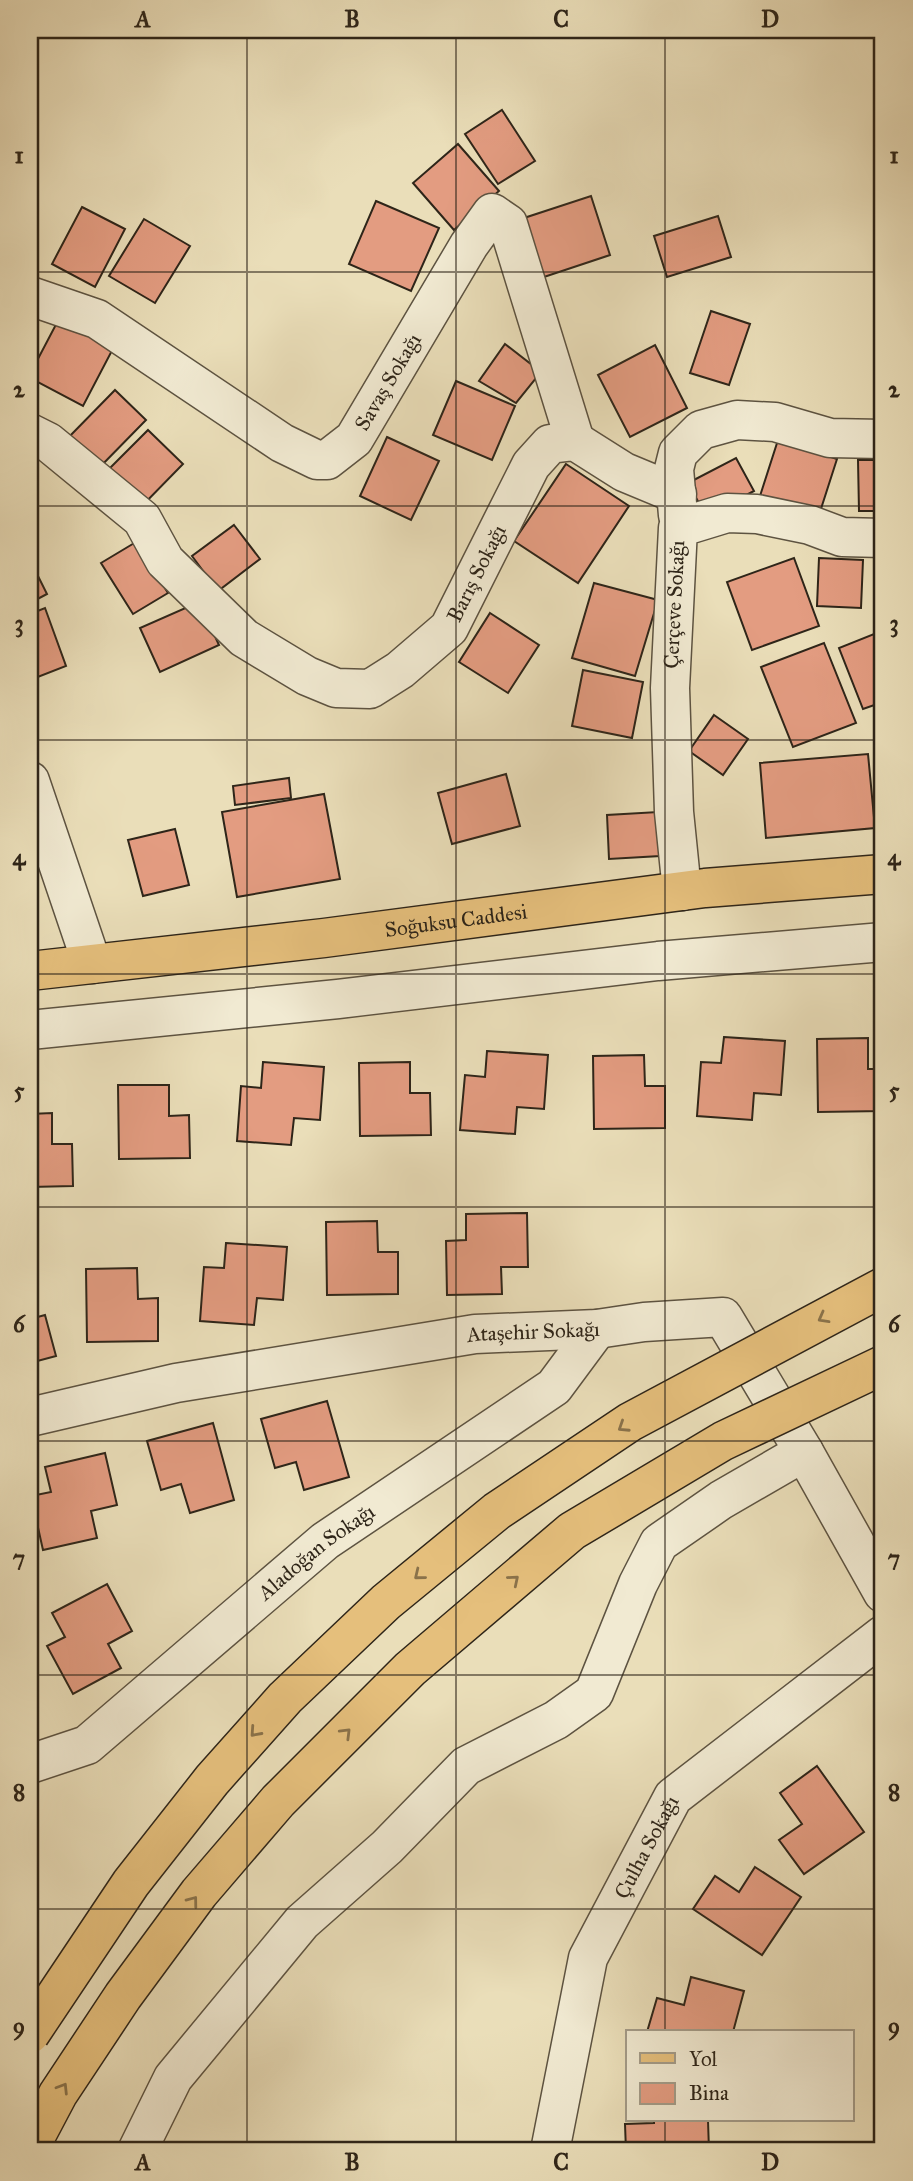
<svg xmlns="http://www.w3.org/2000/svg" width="913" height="2181" font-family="'IM FELL Great Primer',serif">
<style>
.building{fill:#e39c81;stroke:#2e2519;stroke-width:2}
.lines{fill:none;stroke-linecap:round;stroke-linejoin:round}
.minor-casing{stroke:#5d5341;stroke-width:41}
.major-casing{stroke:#2e2519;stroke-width:41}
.minor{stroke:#f1ead2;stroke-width:38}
.major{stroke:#e5bf7c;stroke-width:38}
.highway-bridge-casing{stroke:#2e2519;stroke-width:41;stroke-linecap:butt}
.highway-bridge{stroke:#e5bf7c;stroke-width:38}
.oneway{stroke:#8a724a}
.grid{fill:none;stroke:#2e2519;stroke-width:2;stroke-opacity:0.55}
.labels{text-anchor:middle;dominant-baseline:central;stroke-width:5;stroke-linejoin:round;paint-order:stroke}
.street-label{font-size:21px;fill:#2e2519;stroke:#f1ead2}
.neatline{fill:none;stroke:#2e2519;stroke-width:2.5}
.grid-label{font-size:23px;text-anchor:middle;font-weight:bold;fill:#2e2519}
</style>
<rect width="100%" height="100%" fill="#eadeb9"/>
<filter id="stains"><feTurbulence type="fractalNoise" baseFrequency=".00286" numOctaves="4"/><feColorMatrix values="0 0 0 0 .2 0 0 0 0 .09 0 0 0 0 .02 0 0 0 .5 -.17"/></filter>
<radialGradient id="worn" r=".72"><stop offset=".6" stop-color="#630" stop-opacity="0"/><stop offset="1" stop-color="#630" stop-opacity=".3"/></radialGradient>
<!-- building -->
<g class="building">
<polygon points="502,110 535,161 498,184 465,134"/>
<polygon points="458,144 499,191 454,230 413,183"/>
<polygon points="591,196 610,255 541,278 521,219"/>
<polygon points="376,201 439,228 411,291 349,264"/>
<polygon points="82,207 125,229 95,287 52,264"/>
<polygon points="718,216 731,257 667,277 654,236"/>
<polygon points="144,219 190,246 155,303 109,276"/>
<polygon points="711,311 750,324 729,385 690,373"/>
<polygon points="62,313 117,341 83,406 30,378 30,374"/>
<polygon points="505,344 541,372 516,403 479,381"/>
<polygon points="655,345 687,408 630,437 598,375"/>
<polygon points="456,381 515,406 492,460 433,435"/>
<polygon points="115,390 146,420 95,472 64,442"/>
<polygon points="148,430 183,464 138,510 102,476"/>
<polygon points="387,437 439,461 411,520 360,496"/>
<polygon points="778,440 837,459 819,515 760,496"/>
<polygon points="736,458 754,491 706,516 688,483"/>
<polygon points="858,460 883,460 883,511 859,511"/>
<polygon points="566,464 629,506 578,583 514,541"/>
<polygon points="234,525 260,559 218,591 192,556"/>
<polygon points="136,542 168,593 133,614 101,563"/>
<polygon points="794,558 819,626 752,650 727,582"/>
<polygon points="819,558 863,560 861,608 817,606"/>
<polygon points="30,560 47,594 30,603"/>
<polygon points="594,583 658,600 635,676 572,658"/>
<polygon points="199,602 219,645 160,672 140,628"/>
<polygon points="45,608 66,666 30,680 30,614"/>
<polygon points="490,613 539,645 508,693 459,662"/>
<polygon points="879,632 883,644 883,702 863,709 839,648"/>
<polygon points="824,643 856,723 793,747 761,667"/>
<polygon points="583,670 643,682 632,738 572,726"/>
<polygon points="714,715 748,739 723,775 689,751"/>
<polygon points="868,754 875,828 766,838 760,763"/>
<polygon points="506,774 520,826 452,844 438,793"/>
<polygon points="289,778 291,798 235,805 233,786"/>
<polygon points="324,794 340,879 237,897 222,812"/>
<polygon points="658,812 660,856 609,859 607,815"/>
<polygon points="175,829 189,885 143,896 128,840"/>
<polygon points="724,1037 785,1041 781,1095 754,1093 752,1120 697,1116 701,1062 721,1063"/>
<polygon points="868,1038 868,1069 883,1069 883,1111 818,1112 817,1039"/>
<polygon points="487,1051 548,1055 544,1109 517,1107 515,1134 460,1130 465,1075 485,1077"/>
<polygon points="644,1055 645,1086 665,1086 665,1128 594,1129 593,1056"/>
<polygon points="263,1062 324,1067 320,1120 294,1118 291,1145 237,1141 241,1086 261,1088"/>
<polygon points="410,1062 410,1093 430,1093 431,1135 360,1136 359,1063"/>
<polygon points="118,1085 169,1085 169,1116 189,1115 190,1158 119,1159"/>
<polygon points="52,1113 52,1144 72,1144 73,1186 30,1187 30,1114"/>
<polygon points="527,1213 528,1267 501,1267 502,1294 447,1295 446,1241 466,1240 466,1214"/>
<polygon points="377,1221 378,1252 398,1252 398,1294 327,1295 326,1222"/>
<polygon points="226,1243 287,1247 283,1300 257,1298 254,1325 200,1321 204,1267 224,1268"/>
<polygon points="137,1268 138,1299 158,1298 158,1341 87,1342 86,1269"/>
<polygon points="45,1315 56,1356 30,1363 30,1319"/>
<polygon points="327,1401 349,1477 304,1490 296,1462 275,1468 261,1419"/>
<polygon points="213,1423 234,1500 190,1513 181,1484 161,1490 147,1441"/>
<polygon points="105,1453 117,1505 91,1511 97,1538 43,1550 31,1496 51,1492 45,1467"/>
<polygon points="107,1584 132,1631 108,1644 121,1668 73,1694 47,1646 65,1637 52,1613"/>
<polygon points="817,1766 864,1832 804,1874 779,1840 802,1824 780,1793"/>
<polygon points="755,1867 801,1897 762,1955 693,1909 715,1876 739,1892"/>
<polygon points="691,1977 744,1991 733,2032 647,2032 657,1998 684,2005"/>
<polygon points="654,2120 708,2120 709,2151 626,2151 625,2124 654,2123"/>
</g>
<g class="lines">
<!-- minor casing -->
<g class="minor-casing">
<g id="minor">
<path id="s1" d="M 30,296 L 97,319 L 282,443 L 317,460 L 327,460 L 354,439 L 469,245 L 492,213 L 508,224 L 575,441"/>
<path id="s2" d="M 30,433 L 48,442 L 142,519 L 165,561 L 244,638 L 307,676 L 336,688 L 370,689 L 400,670 L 449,628 L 531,465 L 550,444 L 575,441 L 624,472 L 677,494"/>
<polyline points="678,515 674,469 678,453 701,430 737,420 775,422 830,438 883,439"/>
<polyline points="30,781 92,964"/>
<path id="s3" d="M 682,891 L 674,812 L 670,688 L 678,528 L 727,513 L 757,514 L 810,525 L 842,537 L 883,538"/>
<polyline points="30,1030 338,999 658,961 883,942"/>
<path id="s4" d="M 30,1417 L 176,1383 L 475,1334 L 597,1329 L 644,1322 L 723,1317 L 804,1452 L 883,1593"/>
<path id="s5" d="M 30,1764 L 87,1745 L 325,1541 L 554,1387 L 597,1329"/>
<polyline points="137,2151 173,2078 302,1922 387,1847 466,1766 556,1720 594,1693 638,1584 659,1543 721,1500 804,1452"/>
<path id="s6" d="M 550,2151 L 588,1958 L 673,1797 L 883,1635"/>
</g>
</g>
<!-- major casing -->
<g class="major-casing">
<g id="major">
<path id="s7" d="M 30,971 L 324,938 L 705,888 L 883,874"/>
</g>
</g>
<!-- minor -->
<use href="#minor" class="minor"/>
<!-- major -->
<use href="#major" class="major"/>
<!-- highway-bridge casing -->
<g class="highway-bridge-casing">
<g id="highway-bridge">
<polyline points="30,2034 131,1883 212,1780 285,1698 386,1602 497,1511 630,1422 883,1287"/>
<polyline points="30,2147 58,2094 123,1996 199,1893 278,1801 410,1669 572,1531 723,1441 883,1365"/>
</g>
</g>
<!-- highway-bridge -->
<use href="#highway-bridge" class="highway-bridge"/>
</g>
<!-- one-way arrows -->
<defs><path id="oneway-chevron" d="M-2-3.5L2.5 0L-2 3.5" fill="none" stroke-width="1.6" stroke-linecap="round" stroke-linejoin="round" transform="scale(1.75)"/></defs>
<g class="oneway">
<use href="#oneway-chevron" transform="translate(823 1318) rotate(151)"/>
<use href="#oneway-chevron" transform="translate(623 1427) rotate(147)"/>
<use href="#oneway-chevron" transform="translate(419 1575) rotate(141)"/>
<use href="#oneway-chevron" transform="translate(514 1580) rotate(-40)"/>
<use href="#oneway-chevron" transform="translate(255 1732) rotate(132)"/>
<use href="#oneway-chevron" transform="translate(346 1733) rotate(-45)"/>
<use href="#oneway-chevron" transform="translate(193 1901) rotate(-53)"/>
<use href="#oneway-chevron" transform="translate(63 2088) rotate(-58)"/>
</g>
<!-- grid -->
<path class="grid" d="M 247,30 L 247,2151M 456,30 L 456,2151M 665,30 L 665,2032M 30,272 L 883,272M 30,506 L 883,506M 30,740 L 883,740M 30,974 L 883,974M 30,1207 L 883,1207M 30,1441 L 883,1441M 30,1675 L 883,1675M 30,1909 L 883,1909M 665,2120 L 665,2151"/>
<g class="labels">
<!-- street labels -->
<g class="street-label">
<text stroke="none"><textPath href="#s1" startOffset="443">Savaş Sokağı</textPath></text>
<text stroke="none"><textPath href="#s2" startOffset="600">Barış Sokağı</textPath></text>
<text stroke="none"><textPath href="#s3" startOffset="287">Çerçeve Sokağı</textPath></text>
<text stroke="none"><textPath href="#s7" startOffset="429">Soğuksu Caddesi</textPath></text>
<text stroke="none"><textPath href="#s4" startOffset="511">Ataşehir Sokağı</textPath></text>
<text stroke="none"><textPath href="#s5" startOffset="360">Aladoğan Sokağı</textPath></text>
<text stroke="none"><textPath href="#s6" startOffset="322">Çulha Sokağı</textPath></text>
</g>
</g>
<!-- margin -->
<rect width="913" height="2181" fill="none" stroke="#eadeb9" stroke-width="77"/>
<!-- legend -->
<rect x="626" y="2030" width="228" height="91" fill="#f1ead2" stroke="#a39b88" stroke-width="2"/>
<rect x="640" y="2053" width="35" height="10" fill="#e5bf7c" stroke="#a39b88" stroke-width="2"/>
<text x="689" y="2066" font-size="21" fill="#2e2519">Yol</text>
<rect x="640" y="2083" width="35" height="21" fill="#e39c81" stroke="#a39b88" stroke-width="2"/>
<text x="689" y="2100" font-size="21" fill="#2e2519">Bina</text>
<rect x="38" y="38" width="836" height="2104" class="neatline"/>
<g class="grid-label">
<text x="143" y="27">A</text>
<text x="352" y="27">B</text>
<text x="561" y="27">C</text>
<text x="770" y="27">D</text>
<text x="19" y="163">1</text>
<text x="894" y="163">1</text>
<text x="19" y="397">2</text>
<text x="894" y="397">2</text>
<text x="19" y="631">3</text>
<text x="894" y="631">3</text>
<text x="19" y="865">4</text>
<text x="894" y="865">4</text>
<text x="19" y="1098">5</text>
<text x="894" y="1098">5</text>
<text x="19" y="1332">6</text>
<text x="894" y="1332">6</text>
<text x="19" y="1566">7</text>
<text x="894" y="1566">7</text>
<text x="19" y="1800">8</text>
<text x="894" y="1800">8</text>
<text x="19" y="2034">9</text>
<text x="894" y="2034">9</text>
<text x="143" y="2170">A</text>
<text x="352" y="2170">B</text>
<text x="561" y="2170">C</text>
<text x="770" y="2170">D</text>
</g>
<rect width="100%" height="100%" filter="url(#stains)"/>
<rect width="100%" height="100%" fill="url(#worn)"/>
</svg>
